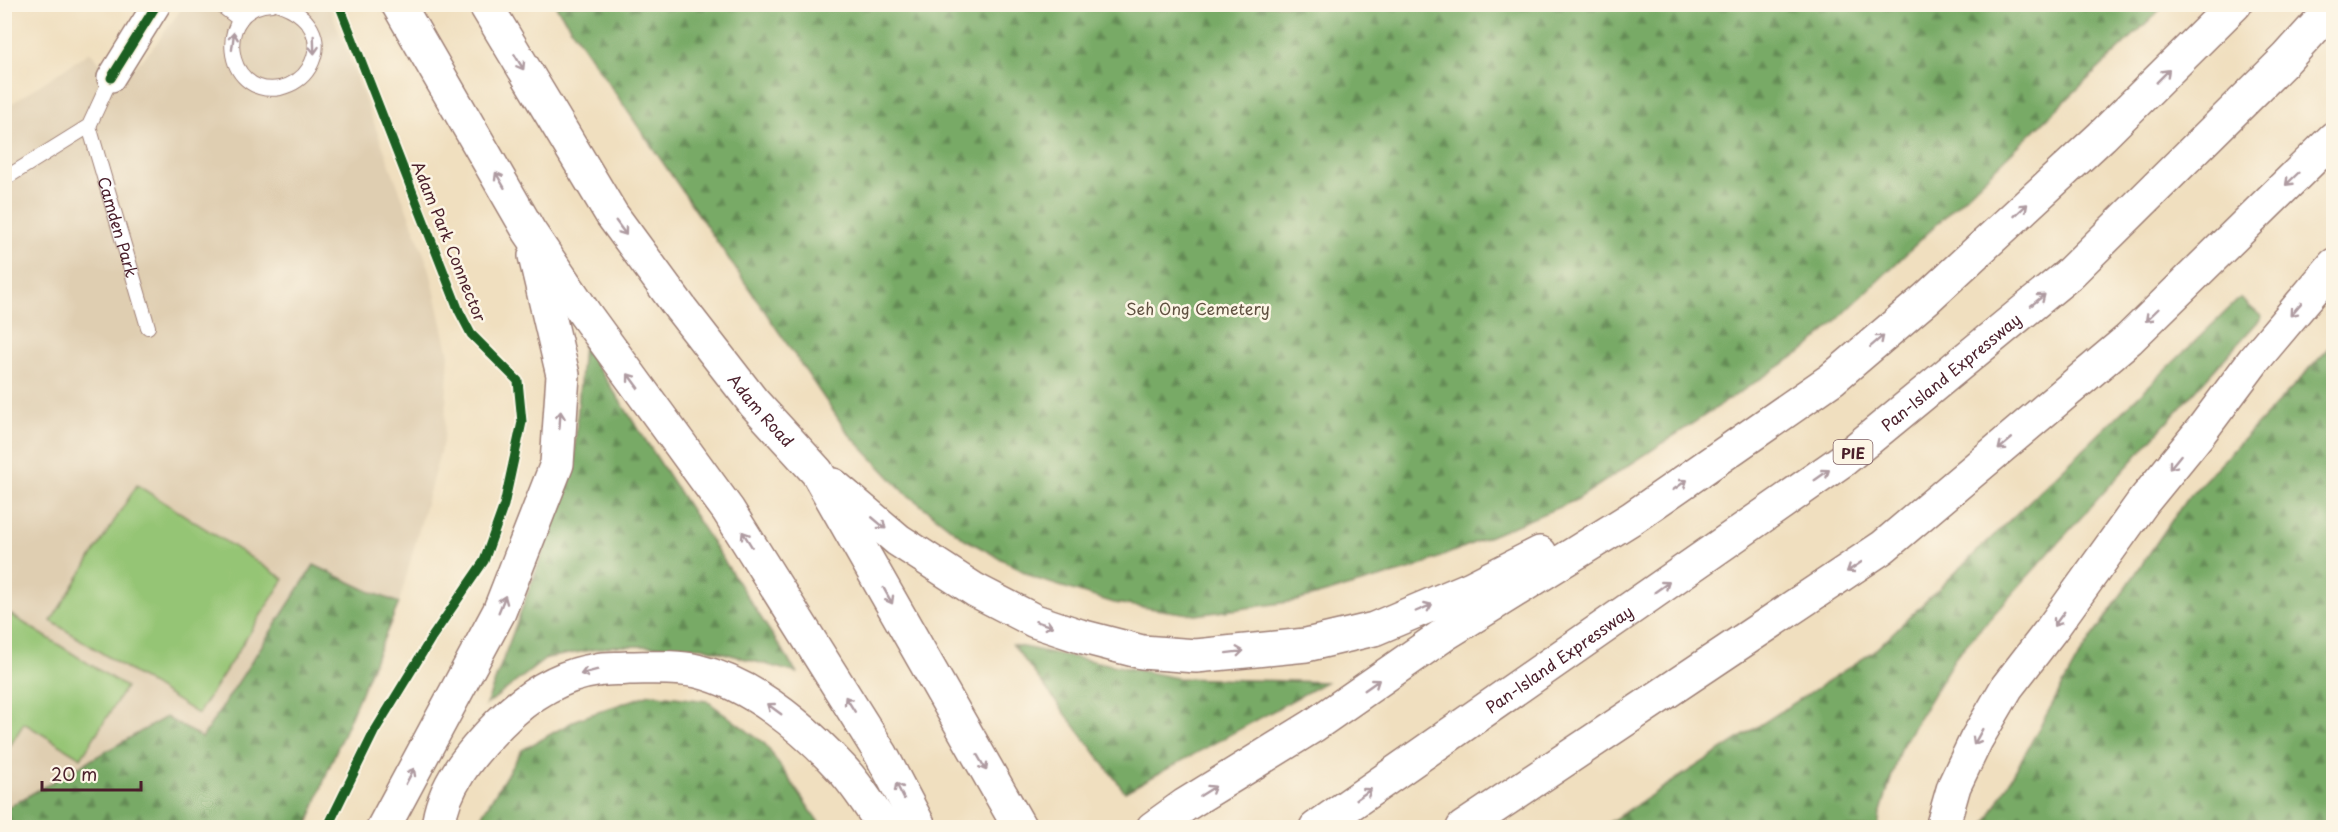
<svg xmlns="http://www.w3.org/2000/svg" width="2338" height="832" font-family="'Playpen Sans',sans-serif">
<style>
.built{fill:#dfceb1}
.forest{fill:url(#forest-firs);stroke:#616448;stroke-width:1.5}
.pitch{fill:#95c574;stroke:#707250;stroke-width:1.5}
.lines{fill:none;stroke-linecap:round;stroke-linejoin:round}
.lane-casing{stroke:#9d7f75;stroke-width:16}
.street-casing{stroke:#9d7f75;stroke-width:30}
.highway-casing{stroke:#9d7f75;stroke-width:36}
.lane{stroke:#fff;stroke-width:14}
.street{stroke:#fff;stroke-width:27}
.highway{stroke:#fff;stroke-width:33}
.cycleway-casing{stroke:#fcf5e5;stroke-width:13}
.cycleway{stroke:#1b5e20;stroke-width:9}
.oneway{stroke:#ae9aa0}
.labels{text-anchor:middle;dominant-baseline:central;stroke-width:5;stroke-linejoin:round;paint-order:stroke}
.shield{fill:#fcf5e5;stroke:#7f5f63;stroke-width:1.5}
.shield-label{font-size:15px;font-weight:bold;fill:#4a1f2b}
.street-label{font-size:16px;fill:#4a1f2b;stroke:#fcf5e5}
.park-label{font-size:16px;fill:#605141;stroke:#fcf5e5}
</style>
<defs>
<pattern id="forest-firs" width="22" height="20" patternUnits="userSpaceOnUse" patternTransform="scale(1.5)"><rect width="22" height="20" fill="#78aa66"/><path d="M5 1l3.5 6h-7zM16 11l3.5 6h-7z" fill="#648a54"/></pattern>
</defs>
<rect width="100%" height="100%" fill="#fcf5e5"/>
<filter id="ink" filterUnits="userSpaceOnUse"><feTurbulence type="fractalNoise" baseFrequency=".0167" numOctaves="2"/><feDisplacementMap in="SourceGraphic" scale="12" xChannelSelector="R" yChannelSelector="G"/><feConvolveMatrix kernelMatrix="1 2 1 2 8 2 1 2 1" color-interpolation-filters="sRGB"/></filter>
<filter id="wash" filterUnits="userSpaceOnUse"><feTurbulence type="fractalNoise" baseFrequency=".008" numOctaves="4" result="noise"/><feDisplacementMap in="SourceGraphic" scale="24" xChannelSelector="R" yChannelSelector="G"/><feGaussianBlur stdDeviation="1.35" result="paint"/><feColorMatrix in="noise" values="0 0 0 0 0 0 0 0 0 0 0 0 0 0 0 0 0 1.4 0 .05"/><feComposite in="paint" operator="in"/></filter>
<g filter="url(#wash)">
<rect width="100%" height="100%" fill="#f0dfbf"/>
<!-- built -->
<polygon class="built" points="184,5 329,5 430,270 449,355 444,438 399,603 371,592 314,565 202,739 5,809 5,108 90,52 118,83 152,49"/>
<!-- forest -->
<g class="forest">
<polygon points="555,5 2165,5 1809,347 1576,500 1412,569 1296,601 1196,615 1114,603 1037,579 965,539 904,492 848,433"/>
<polygon points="2240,298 2262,317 1956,656 1900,749 1880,815 1878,827 1602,827 1873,652"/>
<polygon points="583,344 797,673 702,647 614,646 547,658 486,705 573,472"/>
<polygon points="2333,344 2333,827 1984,827 2078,658 2185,501"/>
<polygon points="314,565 371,592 399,603 328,770 307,827 5,827 5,809 166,717 202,738"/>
<polygon points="1013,645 1177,678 1326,682 1125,792"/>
<polygon points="650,694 707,701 765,744 822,827 479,827 480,818 522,750 578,719"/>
</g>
<!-- pitch -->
<g class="pitch">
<polygon points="137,485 284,579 198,714 51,621"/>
<polygon points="5,611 126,687 81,758 24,723 5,754"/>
</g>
</g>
<g filter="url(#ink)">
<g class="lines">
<!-- lane casing -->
<g class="lane-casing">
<g id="lane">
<polyline points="219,4 240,20"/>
<path d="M 272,4 C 213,6 223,98 280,88 C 292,85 303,78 309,68 C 326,38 308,14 279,4"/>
<path id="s1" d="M 89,126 L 148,327"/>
<polyline points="4,179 89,126 111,78"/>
</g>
</g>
<!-- street casing -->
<g class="street-casing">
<polyline id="street" points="111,78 157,4"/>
</g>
<!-- highway casing -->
<g class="highway-casing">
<g id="highway">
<polyline points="398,4 529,231 585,314 728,510 881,754 920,828"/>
<path id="s2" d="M 485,4 L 612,215 L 681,309 L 754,403 L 817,472 L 1020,828"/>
<polyline points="833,485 898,540 975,590 1035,621 1080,636 1142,652 1196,656 1306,645 1374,629 1471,588 1540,553"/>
<polyline points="383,828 499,612 557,464 563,375 535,256"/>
<path d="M 438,828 C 442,786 471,753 499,724 C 525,698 559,675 597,670 C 607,668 618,669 628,668 C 650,668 675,666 697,671 C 752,684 804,728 842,769 C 858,786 871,808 885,828"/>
<polyline points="1153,828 1185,805 1313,726 1445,634 1632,518 1832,379 1927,298 2102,136 2235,4"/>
<path id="s3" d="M 1316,828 L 1843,460 L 2068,275 L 2287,58 L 2334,6"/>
<polyline points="1463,828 1883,547 2129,339 2334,138"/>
<polyline points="1942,828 1954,786 1976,740 2007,687 2051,630 2143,502 2201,431 2254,360 2334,265"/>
</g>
</g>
<!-- lane -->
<use href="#lane" class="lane"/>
<!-- street -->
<use href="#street" class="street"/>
<!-- highway -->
<use href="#highway" class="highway"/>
<!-- cycleway casing -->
<g class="cycleway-casing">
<g id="cycleway">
<polyline points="111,78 157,4"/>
<polyline points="327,828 374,732 432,637 484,561 504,505 522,422 518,381 471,334 459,311 339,4"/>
</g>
</g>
<!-- cycleway -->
<use href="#cycleway" class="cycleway"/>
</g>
<!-- one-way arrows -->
<defs><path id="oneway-shaft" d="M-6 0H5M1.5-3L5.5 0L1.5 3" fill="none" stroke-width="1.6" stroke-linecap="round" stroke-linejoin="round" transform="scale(1.5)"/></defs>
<g class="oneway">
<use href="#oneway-shaft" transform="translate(233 41) rotate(-83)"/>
<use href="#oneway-shaft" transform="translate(314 45) rotate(88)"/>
<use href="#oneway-shaft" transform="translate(519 62) rotate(59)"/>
<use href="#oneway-shaft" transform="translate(2163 76) rotate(-45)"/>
<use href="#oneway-shaft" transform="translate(2292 179) rotate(136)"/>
<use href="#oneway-shaft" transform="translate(500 180) rotate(-120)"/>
<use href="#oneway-shaft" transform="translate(2021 210) rotate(-43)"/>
<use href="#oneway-shaft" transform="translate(621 228) rotate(54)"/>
<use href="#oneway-shaft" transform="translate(2038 300) rotate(-39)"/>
<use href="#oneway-shaft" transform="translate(2296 309) rotate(130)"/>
<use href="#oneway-shaft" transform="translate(2152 315) rotate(136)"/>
<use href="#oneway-shaft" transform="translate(1877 341) rotate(-41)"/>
<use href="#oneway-shaft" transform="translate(633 381) rotate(-126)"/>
<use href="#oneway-shaft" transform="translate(560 420) rotate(-86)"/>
<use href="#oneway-shaft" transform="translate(2005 444) rotate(140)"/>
<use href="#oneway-shaft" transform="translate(2175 462) rotate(129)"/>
<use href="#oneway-shaft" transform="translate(1822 475) rotate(-35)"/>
<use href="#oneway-shaft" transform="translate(1680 485) rotate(-35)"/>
<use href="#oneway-shaft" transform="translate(879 523) rotate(40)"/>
<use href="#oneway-shaft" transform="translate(747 539) rotate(-122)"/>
<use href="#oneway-shaft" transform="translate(1854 567) rotate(146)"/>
<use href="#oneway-shaft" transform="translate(1662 587) rotate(-35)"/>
<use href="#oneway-shaft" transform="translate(888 596) rotate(61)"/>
<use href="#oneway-shaft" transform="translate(502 604) rotate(-68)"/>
<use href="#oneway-shaft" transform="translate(1424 608) rotate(-23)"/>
<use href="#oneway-shaft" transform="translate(2059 619) rotate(126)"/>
<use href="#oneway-shaft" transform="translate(1044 624) rotate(18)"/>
<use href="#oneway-shaft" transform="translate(1235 652) rotate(-7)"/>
<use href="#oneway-shaft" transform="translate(589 672) rotate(165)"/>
<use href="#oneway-shaft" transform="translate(1372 685) rotate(-35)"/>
<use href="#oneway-shaft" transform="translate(850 704) rotate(-122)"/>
<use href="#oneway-shaft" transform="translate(774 709) rotate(-144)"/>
<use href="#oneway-shaft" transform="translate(1978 737) rotate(119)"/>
<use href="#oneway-shaft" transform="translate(982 763) rotate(60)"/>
<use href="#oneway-shaft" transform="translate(410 776) rotate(-62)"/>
<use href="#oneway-shaft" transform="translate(900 791) rotate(-117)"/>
<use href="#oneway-shaft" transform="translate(1208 791) rotate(-32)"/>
<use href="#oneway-shaft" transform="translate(1364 794) rotate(-35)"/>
</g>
</g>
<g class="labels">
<!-- shield labels -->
<rect class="shield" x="1833.5" y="440" width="39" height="24" rx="4.5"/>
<g class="shield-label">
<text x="1853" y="452">PIE</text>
</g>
<!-- street labels -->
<g class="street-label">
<text stroke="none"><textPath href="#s1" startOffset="105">Camden Park</textPath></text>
<text transform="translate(450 241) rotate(68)">Adam Park Connector</text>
<text stroke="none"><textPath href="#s3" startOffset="782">Pan-Island Expressway</textPath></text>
<text stroke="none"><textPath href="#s2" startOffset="492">Adam Road</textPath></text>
<text stroke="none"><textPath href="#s3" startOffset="296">Pan-Island Expressway</textPath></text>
</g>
<!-- park labels -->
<g class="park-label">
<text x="1198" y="308">Seh Ong Cemetery</text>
</g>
</g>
<!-- margin -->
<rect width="2338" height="832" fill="none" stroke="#fcf5e5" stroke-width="24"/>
<!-- scale -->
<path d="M42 781v9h99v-9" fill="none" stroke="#4a1f2b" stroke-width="3"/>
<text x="51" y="781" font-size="18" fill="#4a1f2b" stroke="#fcf5e5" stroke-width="4.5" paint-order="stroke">20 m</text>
</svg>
